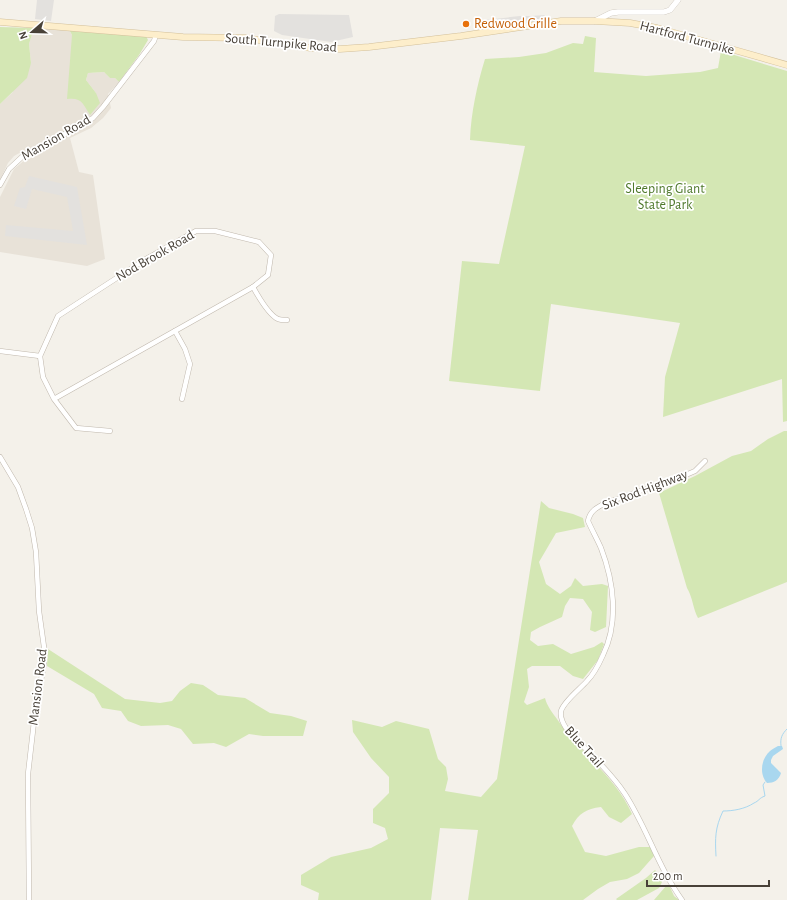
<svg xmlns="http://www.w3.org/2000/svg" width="787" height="900" font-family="'Alegreya Sans',sans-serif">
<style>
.residential{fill:#e8e2d8}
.green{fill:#d4e7b4}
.parking{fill:#e3e1de}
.water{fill:#a9d7ef}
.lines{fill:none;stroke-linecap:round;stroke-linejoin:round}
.stream{stroke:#a9d7ef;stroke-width:1}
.minor-casing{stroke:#c0b8ad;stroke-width:5.5}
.tertiary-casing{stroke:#c0b8ad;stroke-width:6}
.secondary-casing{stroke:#d3c09b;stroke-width:7}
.minor{stroke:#fff;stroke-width:4.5}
.tertiary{stroke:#fff;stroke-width:5.5}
.secondary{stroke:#fdeecb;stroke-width:6}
.food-dot{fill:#e8710a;stroke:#fff;stroke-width:1.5}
.labels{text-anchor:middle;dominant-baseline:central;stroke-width:3.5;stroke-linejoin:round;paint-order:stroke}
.food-label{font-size:14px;fill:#c56008;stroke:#fff;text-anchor:start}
.street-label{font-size:14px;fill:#484138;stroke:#fff}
.park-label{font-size:14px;fill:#4f792c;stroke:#fff}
</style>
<rect width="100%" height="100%" fill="#f4f1ea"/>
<!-- residential -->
<polygon class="residential" points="34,28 69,29 72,35 76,98 82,101 90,114 96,93 86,80 88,73 104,72 110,78 115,78 119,82 108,94 111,108 103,118 91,128 70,138 79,172 93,175 105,259 87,266 0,252 0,197 14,169 26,159 23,151 14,156 8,163 0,180 0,104 12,93 31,63 29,44"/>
<!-- green -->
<g class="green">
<polygon points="0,27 34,28 29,44 31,63 27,78 0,104"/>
<path d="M 69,29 L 146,36 L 148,40 L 139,55 L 119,82 L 115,78 L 110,78 L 104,72 L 88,73 L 86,80 L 96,93 L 100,103 L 90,115 C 83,104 82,97 67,99 L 72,35 Z"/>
<path d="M 585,36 L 596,38 L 594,72 L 646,76 L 700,72 L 718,68 L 721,51 L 787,71 L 787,421 L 783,422 L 782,379 L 663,417 L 665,377 L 680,323 L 551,304 L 540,391 L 449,381 L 462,261 L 499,264 L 525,146 L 470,140 C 471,113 477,85 485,59 L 519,57 L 546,53 L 573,43 L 583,44 Z"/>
<path d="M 784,431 L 787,431 L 787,582 L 698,618 C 693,609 693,598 687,588 L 659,493 L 695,476 L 732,456 L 751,451 L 768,439 Z"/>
<path d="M 541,501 L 549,508 L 573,514 L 583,518 L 585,527 L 556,533 L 539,562 L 546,584 L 560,594 L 571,586 L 575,578 L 583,586 L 602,584 L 608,586 L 606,627 L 595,632 L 590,630 L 592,612 L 583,599 L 570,598 L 565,606 L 562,617 L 540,627 L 531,632 L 530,640 L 538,646 L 553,644 L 571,654 L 594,647 L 602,642 L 604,644 L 598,660 L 583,679 L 573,676 L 560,666 L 532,666 L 527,669 L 529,687 L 524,702 L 527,705 L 545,698 C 547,706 552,712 557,719 C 579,752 616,777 632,814 L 621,823 L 609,817 L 601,807 C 586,809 579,813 572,826 L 585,852 L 606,856 L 639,847 L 651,847 L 654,856 L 639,873 L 627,879 L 610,882 L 598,889 L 583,900 L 468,900 L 478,830 L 440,828 L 431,900 L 318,900 L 319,893 L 301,885 L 301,875 L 331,857 L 371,848 L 388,839 L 385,828 L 373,823 L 373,809 L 389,793 L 389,777 L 371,758 L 353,732 L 352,720 L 382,727 L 396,721 L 429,729 L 438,759 L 446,767 L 448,779 L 445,791 L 481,797 L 497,779 Z"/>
<polygon points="48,649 125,699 160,703 172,701 180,691 191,683 203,685 218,695 245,698 270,713 291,716 307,721 303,736 263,736 249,734 226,747 214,743 193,744 181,729 168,725 141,726 128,721 121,711 102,708 94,694 47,666"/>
<polygon points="655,870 662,878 662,882 659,888 637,900 617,900 616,899 646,878"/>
<polygon points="669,885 674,896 679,900 654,900 666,886"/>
</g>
<!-- parking -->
<g class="parking">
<polygon points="37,0 54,0 51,21 35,19"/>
<polygon points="279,14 349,15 353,37 331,42 282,35 274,31 275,16"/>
<polygon points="545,15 546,21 479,31 477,29 476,21 520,16 531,16"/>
<polygon points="29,176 77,187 87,245 5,236 6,225 73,231 67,197 32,189 26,209 14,206 20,188 25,187"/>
</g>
<!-- water -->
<path class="water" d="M 778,746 L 782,746 L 783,749 L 773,756 L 771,760 L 771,763 L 781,773 C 779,780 774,783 767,783 C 759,774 761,759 770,751 C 772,749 775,748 778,746 Z"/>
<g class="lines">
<!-- stream -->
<g class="stream">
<path d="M 781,746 C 780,738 782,734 787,729"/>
<path d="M 716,856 C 715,838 715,828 723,811 C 733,811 745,809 754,803 C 759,801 759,798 765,796 L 763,785 L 765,782"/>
</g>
<!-- minor casing -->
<g class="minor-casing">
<g id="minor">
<polyline points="0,185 9,169 23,156 78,127 93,118 103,107 154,41 156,35"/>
<path d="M 253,287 C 258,296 269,315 278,319 C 280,320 285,320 287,320"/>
<polyline points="175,331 185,349 190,364 182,399"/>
<polyline points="0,351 40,356"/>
<polyline points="54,399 253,287 268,275 271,255 259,242 215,231 196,231 146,259 58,316 40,356 43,377 54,399 76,428 110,431"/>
<polyline points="0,457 18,487 26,509 32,528 36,552 39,611 44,647 44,664 35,713 28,774 29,900"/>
<path d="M 682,900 C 658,867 647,828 625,794 C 609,769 585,750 566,728 C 562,722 560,717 561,711 C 564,701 580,689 587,681 C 594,674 599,664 603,655 C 619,622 614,582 601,548 C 597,539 592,530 588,521 C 590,511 597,507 606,503 L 688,474 L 695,471 L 705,461"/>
</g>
</g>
<!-- tertiary casing -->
<g class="tertiary-casing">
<polyline id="tertiary" points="595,21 611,13 618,12 664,12 670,10 678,0"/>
</g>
<!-- secondary casing -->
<g class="secondary-casing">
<polyline id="secondary" points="0,22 183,37 246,38 311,48 340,49 369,47 461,36 561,21 595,21 630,23 657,28 787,65"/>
</g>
<!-- minor -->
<use href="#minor" class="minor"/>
<!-- tertiary -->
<use href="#tertiary" class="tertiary"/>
<!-- secondary -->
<use href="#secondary" class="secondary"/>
</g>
<!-- markers -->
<circle class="food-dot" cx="466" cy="24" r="4"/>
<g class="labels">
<!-- food labels -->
<g class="food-label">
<text x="474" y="24">Redwood Grille</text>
</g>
<!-- street labels -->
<g class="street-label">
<text transform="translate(687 38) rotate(15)">Hartford Turnpike</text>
<text transform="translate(281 43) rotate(5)">South Turnpike Road</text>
<text transform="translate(56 138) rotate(-30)">Mansion Road</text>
<text transform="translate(155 256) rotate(-30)">Nod Brook Road</text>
<text transform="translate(645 490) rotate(-21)">Six Rod Highway</text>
<text transform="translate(38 687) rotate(-83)">Mansion Road</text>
<text transform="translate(584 747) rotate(48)">Blue Trail</text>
</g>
<!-- park labels -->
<g class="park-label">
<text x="665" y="189">Sleeping Giant<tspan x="665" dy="16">State Park</tspan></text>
</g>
</g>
<!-- north arrow -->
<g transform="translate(32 32) rotate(250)" stroke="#ffffff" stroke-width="3" paint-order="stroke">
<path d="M0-3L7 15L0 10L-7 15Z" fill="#484138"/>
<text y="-6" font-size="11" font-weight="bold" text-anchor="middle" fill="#484138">N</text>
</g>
<!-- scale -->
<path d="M647 880v6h122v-6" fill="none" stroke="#484138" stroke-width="2"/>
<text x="653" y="880" font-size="12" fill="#484138" stroke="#ffffff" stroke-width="3" paint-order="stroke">200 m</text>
</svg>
